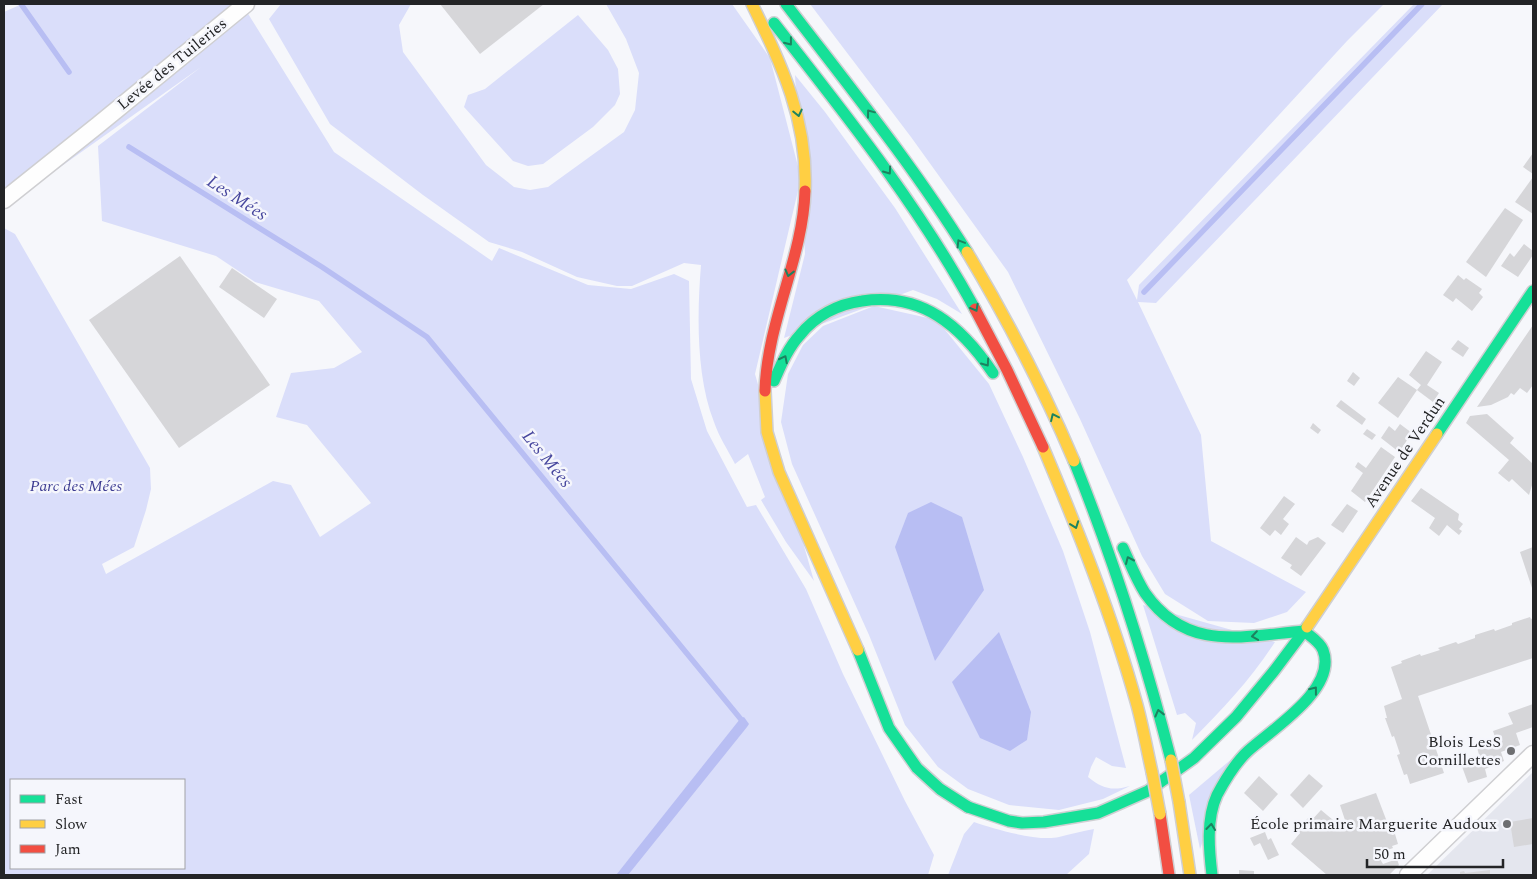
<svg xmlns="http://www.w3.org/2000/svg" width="1537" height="879" font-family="Spectral,serif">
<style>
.built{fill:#e4e6ee}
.green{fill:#dadefa;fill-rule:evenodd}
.water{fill:#b8bef3}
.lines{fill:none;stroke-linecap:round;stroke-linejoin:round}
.stream{stroke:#b8bef3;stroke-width:5.5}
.building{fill:#d6d6d9}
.street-casing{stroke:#cfcfd2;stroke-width:19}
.fast-casing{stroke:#cfcfd2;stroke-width:14}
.slow-casing{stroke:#cfcfd2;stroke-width:14}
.jam-casing{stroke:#cfcfd2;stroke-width:14}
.street{stroke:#fefefe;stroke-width:16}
.fast{stroke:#16e098;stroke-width:11}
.slow{stroke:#ffcf43;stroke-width:11}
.jam{stroke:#f24e42;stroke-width:11}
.slow-bridge-casing{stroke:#cfcfd2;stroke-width:14;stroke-linecap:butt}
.slow-bridge{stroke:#ffcf43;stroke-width:11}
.oneway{stroke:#1c825f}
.poi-dot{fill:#6d6e71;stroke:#f5f6fc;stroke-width:2}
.labels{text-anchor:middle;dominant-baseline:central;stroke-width:5;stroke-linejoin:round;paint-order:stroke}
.street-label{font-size:16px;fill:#232426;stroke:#f5f6fc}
.park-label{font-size:16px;font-style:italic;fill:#3d3c92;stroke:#f5f6fc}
.poi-label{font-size:16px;fill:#232426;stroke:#f5f6fc;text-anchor:end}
.water-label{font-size:18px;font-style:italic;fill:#47479e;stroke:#f5f6fc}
</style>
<rect width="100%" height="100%" fill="#f6f7fb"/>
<!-- built -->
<polygon class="built" points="1533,772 1533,875 1427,875"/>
<!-- green -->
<g class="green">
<path d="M 22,4 L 242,4 L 334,152 L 492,261 L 499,248 L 588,285 L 631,289 L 674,274 L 689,281 L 691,379 L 707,431 L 747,507 L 756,505 L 806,589 L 843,674 L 905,801 L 934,855 L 928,875 L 621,875 L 633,854 L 616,875 L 4,875 L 4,228 L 15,234 L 150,468 L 151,489 L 146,510 L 134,547 L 102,564 L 106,574 L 273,481 L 291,485 L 320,537 L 371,503 L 307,425 L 276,417 L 291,373 L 334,368 L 362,352 L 319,301 L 255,282 L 216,256 L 102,221 L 98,146 L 201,67 L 4,207 L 4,12 ZM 11,780 L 184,780 L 184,868 L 11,868 Z"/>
<path d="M 281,4 L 411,4 L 399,25 L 403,52 L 486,165 L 514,187 L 530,190 L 548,187 L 624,132 L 635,110 L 639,73 L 626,39 L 606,4 L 732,4 L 770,58 L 801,178 L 755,374 L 814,581 L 786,542 L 761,500 L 765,497 L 748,454 L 735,464 C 728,450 719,437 714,422 C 696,376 697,314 701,265 L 684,263 L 632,286 L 617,286 L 577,277 L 522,252 L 489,242 L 423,195 L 330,124 L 269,19 Z"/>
<polygon points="810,4 1384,4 1347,41 1127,280 1137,300 1139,285 1414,4 1443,4 1156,303 1138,302 1201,435 1211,541 1306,592 1287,612 1254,623 1208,621 1165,594 1142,556 1080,419 1008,272 911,137"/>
<polygon points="578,15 608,50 618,69 620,94 615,105 593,127 543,164 528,166 513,161 464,107 468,95 485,89"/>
<polygon points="795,75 825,112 895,208 962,314 937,299 913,290 784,338 805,254"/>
<path d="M 874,306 L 937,320 L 989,384 L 1023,457 L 1063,551 L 1090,632 L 1126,768 L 1112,766 L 1096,757 L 1091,767 L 1088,777 C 1103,789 1112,791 1130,786 L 1103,799 L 1059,810 L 1009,805 L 968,789 L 938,767 L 905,725 L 869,635 L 792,464 L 781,422 L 788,374 L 803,345 L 823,326 Z"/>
<path d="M 1143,605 L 1275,642 C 1252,678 1223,709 1192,740 L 1196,723 L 1185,713 L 1177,715 Z"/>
<polygon points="1234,757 1200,849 1189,795"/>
<path d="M 974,822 C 994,829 1039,842 1059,837 C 1071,834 1082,831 1094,829 L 1089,854 L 1066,875 L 948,875 L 964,834 Z"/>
</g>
<!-- water -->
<g class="water">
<polygon points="931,502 962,517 984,590 935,661 895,547 908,513"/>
<polygon points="999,632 1031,712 1027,740 1010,751 980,738 952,682"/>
<polygon points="744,717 749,724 747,727 628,875 616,875 740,719"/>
</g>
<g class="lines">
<!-- stream -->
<g class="stream">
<polyline points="21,4 69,72"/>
<polyline points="129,147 322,267 427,337 744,723"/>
<polyline points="1144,292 1422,4"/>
</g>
</g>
<!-- building -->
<g class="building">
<polygon points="440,4 544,4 480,54"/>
<polygon points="1533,153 1533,174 1523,167"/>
<polygon points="1533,177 1533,214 1515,202"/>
<polygon points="1505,208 1523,220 1486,277 1466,262"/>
<polygon points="1524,244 1533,251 1533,255 1518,277 1501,266 1510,253 1514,257"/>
<polygon points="180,256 270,385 179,448 89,320"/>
<polygon points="232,268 277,299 264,318 219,287"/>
<polygon points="1458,275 1464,280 1466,278 1482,289 1479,293 1483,297 1472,311 1456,298 1453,302 1443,295"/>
<polygon points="1533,325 1533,385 1527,393 1520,388 1514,395 1511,393 1508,397 1491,405 1477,407"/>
<polygon points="1458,340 1469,348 1463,357 1451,349"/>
<polygon points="1426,351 1442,362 1427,385 1439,393 1433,402 1417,390 1398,418 1378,403 1398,377 1417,390 1421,385 1409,375"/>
<polygon points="1353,372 1360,378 1354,386 1347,381"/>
<polygon points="1341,400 1366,419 1362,425 1336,406"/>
<polygon points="1487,414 1514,438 1510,443 1533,464 1533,482 1529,495 1512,479 1509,482 1498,473 1509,460 1466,423 1470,416"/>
<polygon points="1313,423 1321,430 1318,434 1310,428"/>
<polygon points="1400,424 1412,433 1399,452 1381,438 1389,426 1395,431"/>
<polygon points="1367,429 1376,435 1372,440 1363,434"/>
<polygon points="1381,447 1395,457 1365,502 1351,491 1363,473 1355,467 1358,462 1366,468"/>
<polygon points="1421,488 1459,514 1458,520 1463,524 1459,529 1462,531 1459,535 1447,525 1439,536 1429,528 1435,518 1411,501"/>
<polygon points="1284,496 1295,504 1283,519 1289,524 1281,535 1275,530 1270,536 1260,528"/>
<polygon points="1347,504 1358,511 1343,533 1331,525"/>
<polygon points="1296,537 1307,545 1309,541 1318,537 1326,543 1301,576 1290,568 1292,565 1281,558"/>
<polygon points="1533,547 1533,591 1520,552"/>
<polygon points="1530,617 1531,619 1533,618 1533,658 1418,696 1444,773 1410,784 1407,774 1404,775 1397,755 1400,754 1394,736 1392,737 1385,718 1387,718 1384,706 1402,699 1391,667 1402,663 1401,661 1420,654 1421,656 1440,650 1438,648 1456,642 1458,644 1475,638 1475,635 1494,629 1495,631 1512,625 1512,623"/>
<polygon points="1533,704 1533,727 1516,733 1520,745 1501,752 1504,761 1485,769 1487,777 1468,783 1460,761 1479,755 1477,747 1496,740 1493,731 1513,724 1508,713"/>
<polygon points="1309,774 1323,786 1303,808 1290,795"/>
<polygon points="1259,776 1278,794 1263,811 1244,793"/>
<polygon points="1376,793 1392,835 1395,834 1398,844 1392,846 1393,848 1377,854 1383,864 1397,859 1399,865 1389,875 1327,875 1291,844 1300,833 1297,830 1308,818 1311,821 1321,810 1345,830 1348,829 1340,805"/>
<polygon points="1533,818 1533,844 1514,847 1510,822"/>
<polygon points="1265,832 1268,840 1271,838 1279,855 1268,860 1260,843 1254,846 1250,838"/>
<polygon points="1239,870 1254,871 1254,875 1239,875"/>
<polygon points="1490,870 1490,875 1460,875 1460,872 1464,871 1465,873"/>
</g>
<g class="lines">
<!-- street casing -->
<g class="street-casing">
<g id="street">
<polyline points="4,200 98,125 246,4"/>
<polyline points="1408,875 1533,754"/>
</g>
</g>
<!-- fast casing -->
<g class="fast-casing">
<g id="fast">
<path d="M 786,4 C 848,85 913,165 967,252"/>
<path d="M 774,23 C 846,115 919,206 975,309"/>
<path d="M 774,381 C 781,365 788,348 800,335 C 815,316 838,304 862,301 C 922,292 961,326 993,373"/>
<polyline points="1437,434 1533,291"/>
<path d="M 1074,461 C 1113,558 1145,658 1171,760"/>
<path d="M 1123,548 C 1130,563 1136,579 1145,593 C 1187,653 1243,636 1304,631 C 1310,636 1320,642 1323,650 C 1338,689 1272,729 1248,751 C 1235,763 1225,780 1217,795 C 1206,819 1209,850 1212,875"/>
<polyline points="858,650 889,728 917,768 940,789 968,807"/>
<polyline points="968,807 1009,821 1022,823 1044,822 1098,813 1148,791 1194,758 1236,717 1274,671 1307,627"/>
</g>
</g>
<!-- slow casing -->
<g class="slow-casing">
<g id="slow">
<path d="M 752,4 C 782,66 808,120 805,191"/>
<path d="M 967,252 C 1007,319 1043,388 1074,461"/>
<polyline points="765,391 767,432 779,472 858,650"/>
<path d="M 1043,447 C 1078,530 1113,618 1137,705 C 1143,727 1147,750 1152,772"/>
<polyline points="1307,627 1437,434"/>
<polyline points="1179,802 1190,875"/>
</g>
</g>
<!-- jam casing -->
<g class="jam-casing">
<g id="jam">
<polyline points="975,309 1007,370 1043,447"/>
<path d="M 765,391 C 767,321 803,258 805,191"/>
<polyline points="1160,814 1169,875"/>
</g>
</g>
<!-- street -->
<use href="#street" class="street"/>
<!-- fast -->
<use href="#fast" class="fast"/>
<!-- slow -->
<use href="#slow" class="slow"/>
<!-- jam -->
<use href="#jam" class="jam"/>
<!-- slow-bridge casing -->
<g class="slow-bridge-casing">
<g id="slow-bridge">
<polyline points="1171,760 1179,802"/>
<polyline points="1152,772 1160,814"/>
</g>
</g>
<!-- slow-bridge -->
<use href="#slow-bridge" class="slow-bridge"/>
</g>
<!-- one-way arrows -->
<defs><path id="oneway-chevron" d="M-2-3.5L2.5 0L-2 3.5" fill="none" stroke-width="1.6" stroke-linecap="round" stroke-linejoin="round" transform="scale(1.25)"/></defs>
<g class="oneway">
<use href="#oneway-chevron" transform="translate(789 42) rotate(52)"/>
<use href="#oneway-chevron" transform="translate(798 113) rotate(77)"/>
<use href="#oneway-chevron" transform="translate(870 113) rotate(-127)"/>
<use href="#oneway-chevron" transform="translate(888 171) rotate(55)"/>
<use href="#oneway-chevron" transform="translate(960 243) rotate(-121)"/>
<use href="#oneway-chevron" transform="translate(789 273) rotate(104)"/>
<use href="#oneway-chevron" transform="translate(975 308) rotate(61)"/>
<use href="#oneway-chevron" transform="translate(784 359) rotate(-63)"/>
<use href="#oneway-chevron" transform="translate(986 363) rotate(55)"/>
<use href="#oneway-chevron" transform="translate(1054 417) rotate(-115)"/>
<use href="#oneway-chevron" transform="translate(1075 525) rotate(70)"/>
<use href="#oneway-chevron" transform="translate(1129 560) rotate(-114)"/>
<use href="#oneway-chevron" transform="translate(1255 636) rotate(172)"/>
<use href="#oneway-chevron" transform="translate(1314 690) rotate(-52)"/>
<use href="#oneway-chevron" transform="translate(1159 713) rotate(-104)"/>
<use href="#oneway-chevron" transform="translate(1211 827) rotate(-84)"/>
</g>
<!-- markers -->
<g class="poi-dot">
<circle cx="1511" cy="751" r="5"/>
<circle cx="1507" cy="824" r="5"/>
</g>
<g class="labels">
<!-- street labels -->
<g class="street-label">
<text transform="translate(172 64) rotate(-39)">Levée des Tuileries</text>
<text transform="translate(1405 452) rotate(-56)">Avenue de Verdun</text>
</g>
<!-- park labels -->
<g class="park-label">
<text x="76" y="486">Parc des Mées</text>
</g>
<!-- poi labels -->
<g class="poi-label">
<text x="1501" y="742">Blois LesS<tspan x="1501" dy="18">Cornillettes</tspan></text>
<text x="1497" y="824">École primaire Marguerite Audoux</text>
</g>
<!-- water labels -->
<g class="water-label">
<text transform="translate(237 198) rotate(33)">Les Mées</text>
<text transform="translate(547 459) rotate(51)">Les Mées</text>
</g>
</g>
<!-- border -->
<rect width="1537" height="879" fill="none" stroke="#232426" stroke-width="10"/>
<!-- legend -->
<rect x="10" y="779" width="175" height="90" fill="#f5f6fc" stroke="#a1a2a6"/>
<rect x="20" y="795" width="25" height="8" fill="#16e098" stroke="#a1a2a6"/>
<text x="55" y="804" font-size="15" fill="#232426">Fast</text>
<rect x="20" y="820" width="25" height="8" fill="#ffcf43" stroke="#a1a2a6"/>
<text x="55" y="829" font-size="15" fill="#232426">Slow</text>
<rect x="20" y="845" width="25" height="8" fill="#f24e42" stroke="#a1a2a6"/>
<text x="55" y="854" font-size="15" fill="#232426">Jam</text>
<!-- scale -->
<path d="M1367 859v8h136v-8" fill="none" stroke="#232426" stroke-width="2.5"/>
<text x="1374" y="859" font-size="15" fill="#232426" stroke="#f5f6fc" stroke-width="4" paint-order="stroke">50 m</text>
</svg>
